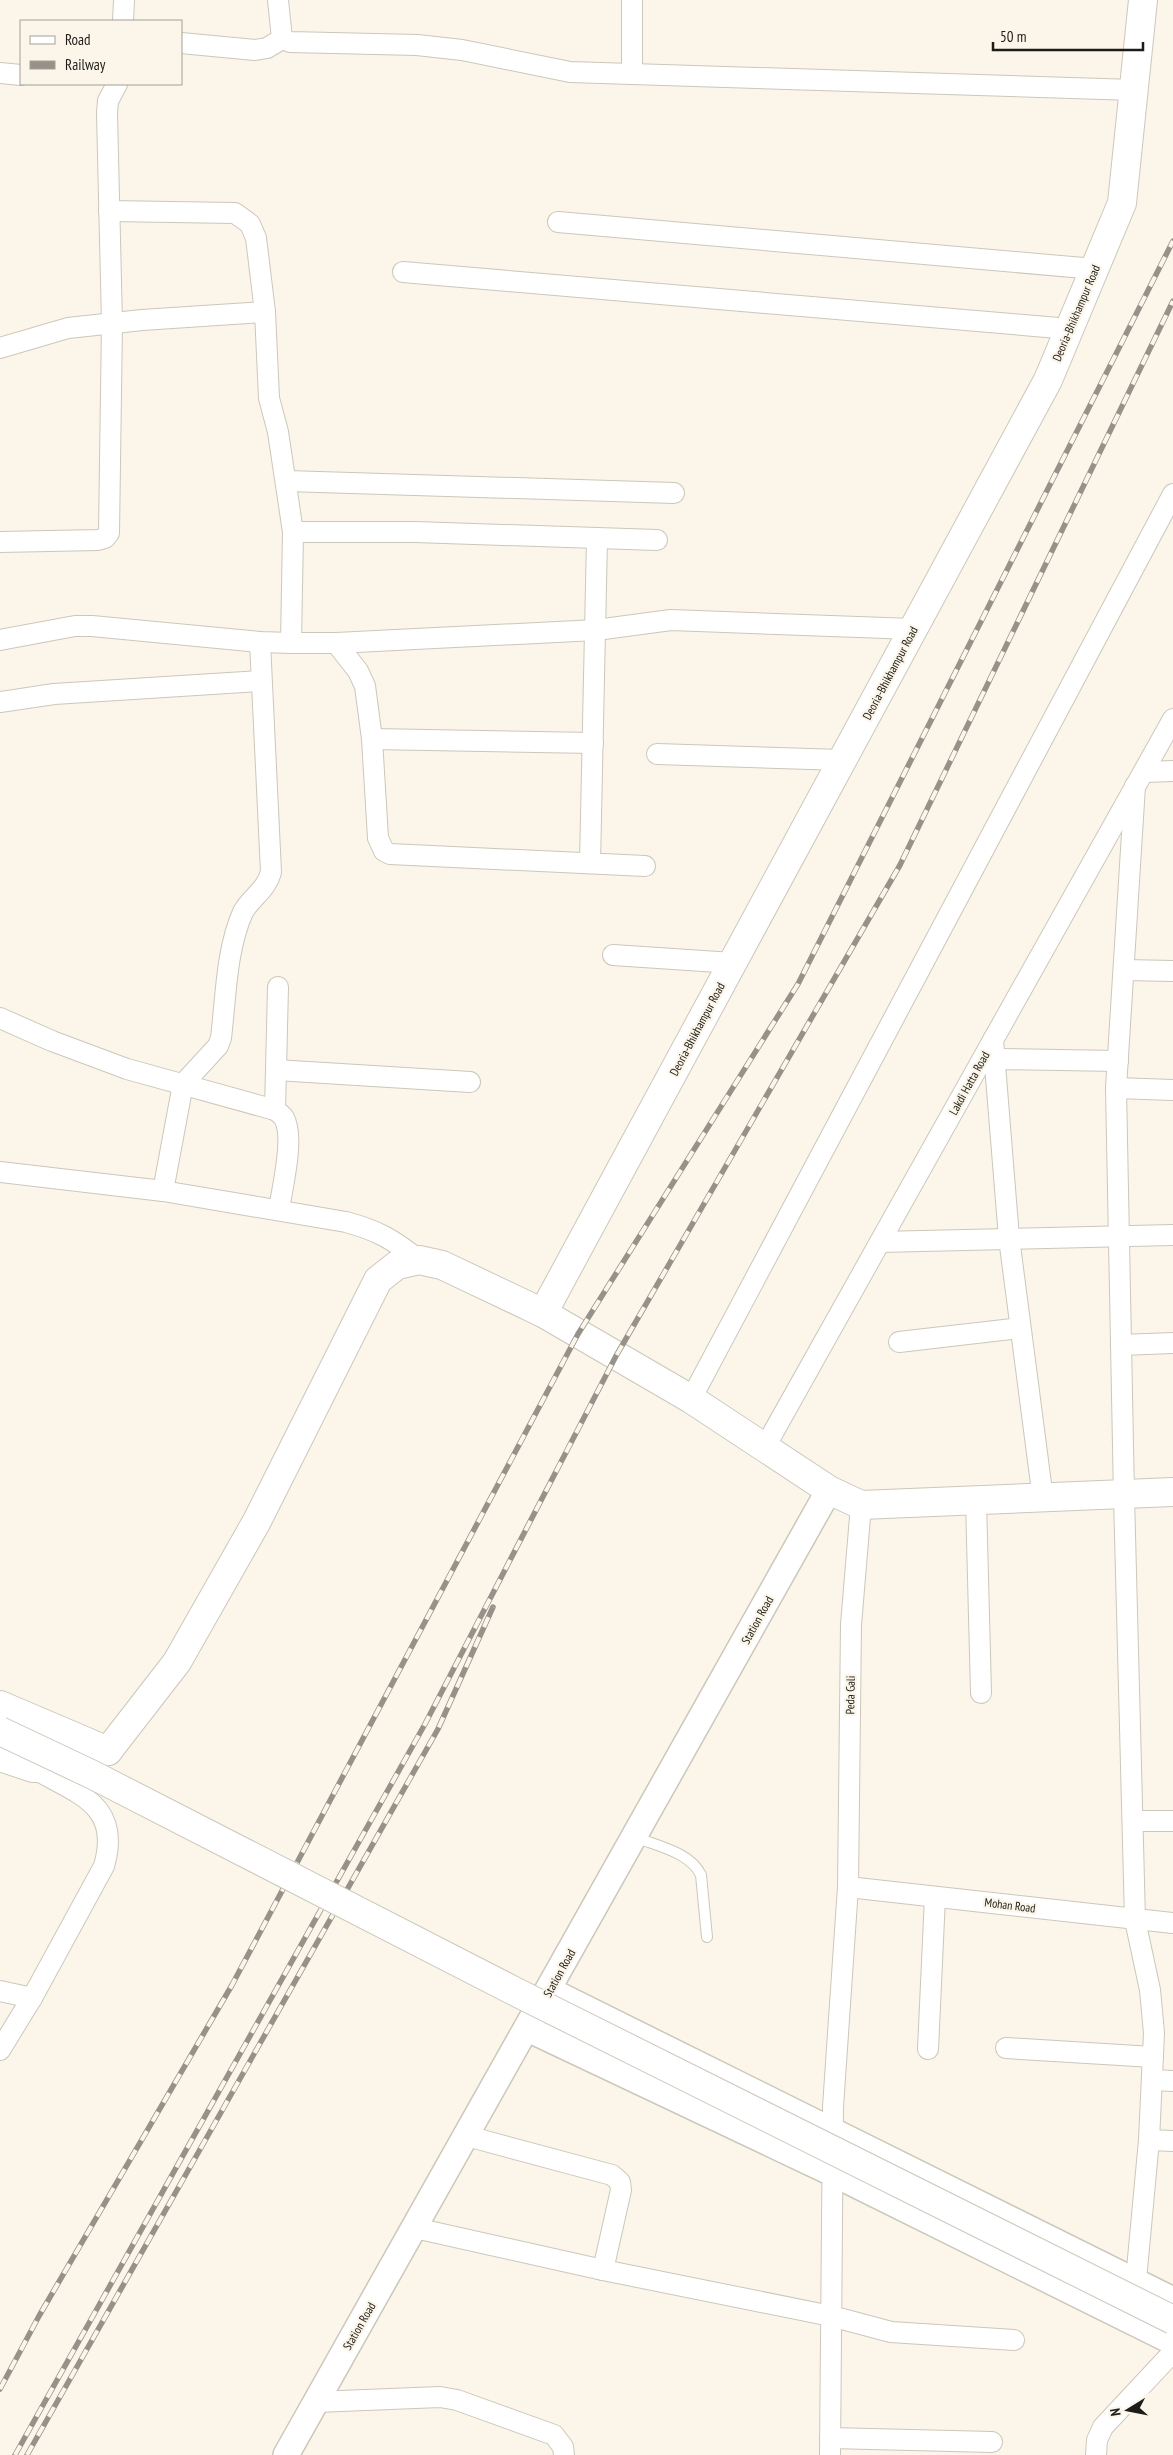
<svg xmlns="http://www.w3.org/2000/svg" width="1173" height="2455" font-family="'PT Sans Narrow',sans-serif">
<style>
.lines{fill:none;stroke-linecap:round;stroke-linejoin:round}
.service-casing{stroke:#ccc7bb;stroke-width:12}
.minor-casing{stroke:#ccc7bb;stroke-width:22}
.tertiary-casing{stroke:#ccc7bb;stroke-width:28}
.secondary-casing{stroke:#ccc7bb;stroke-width:30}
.service{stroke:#fff;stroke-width:10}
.minor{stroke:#fff;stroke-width:20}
.tertiary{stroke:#fff;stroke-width:25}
.secondary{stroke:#fff;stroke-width:28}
.rail-casing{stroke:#96928a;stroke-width:5.5}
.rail{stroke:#fbf6e9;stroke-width:4;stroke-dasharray:11;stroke-linecap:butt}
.primary-bridge-casing{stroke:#ccc7bb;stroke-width:30;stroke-linecap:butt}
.primary-bridge{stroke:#fff;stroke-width:28}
.labels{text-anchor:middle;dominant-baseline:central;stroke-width:4.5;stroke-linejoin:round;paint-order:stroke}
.street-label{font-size:12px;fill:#1e1c18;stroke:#fbf6e9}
</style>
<rect width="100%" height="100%" fill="#fbf6e9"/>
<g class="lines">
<!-- service casing -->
<g class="service-casing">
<path id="service" d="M 635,1837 C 657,1846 690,1852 701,1875 L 707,1937"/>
</g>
<!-- minor casing -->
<g class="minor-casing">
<g id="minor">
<polyline points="278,0 282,39 290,42 417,45 462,50 570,72 1134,90"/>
<polyline points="123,21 124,0"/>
<polyline points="181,43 255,50 267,48 282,39"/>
<polyline points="0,73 21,75"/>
<polyline points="632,74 632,0"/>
<polyline points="109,211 235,213 250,224 256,238 265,312 269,398 278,432 293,532 291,643"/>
<polyline points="558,222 1095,269"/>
<polyline points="403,272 1070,329"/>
<polyline points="0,348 68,328 142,320 265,312"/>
<polyline points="287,481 674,493"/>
<polyline points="293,532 415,532 657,540"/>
<polyline points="0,542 98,540 105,538 109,533 112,323 107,113 108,101 117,84"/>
<polyline points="0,640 75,626 92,626 260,642 291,643 336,643 596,630 671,620 913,629"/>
<polyline points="336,643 358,671 365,686 372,739 378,838 384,851 390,854 645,866"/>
<polyline points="0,702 54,694 261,681"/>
<polyline points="372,739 593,743"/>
<polyline points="657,754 842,760"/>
<polyline points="1144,772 1173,771"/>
<polyline points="1135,786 1116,1088 1124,1496 1135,1920 1150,1990 1154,2033 1149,2140 1136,2280"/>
<polyline points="590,863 597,539"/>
<polyline points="613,955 733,963"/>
<polyline points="1124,970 1173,971"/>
<path d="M 0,1018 L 52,1041 L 127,1069 L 275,1110 C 278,1112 282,1115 284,1118 C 295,1137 282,1188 279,1210"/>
<polyline points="993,1040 1009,1238 1043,1499"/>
<polyline points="995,1059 1118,1061"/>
<polyline points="276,1070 470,1082"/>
<polyline points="1116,1088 1173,1090"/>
<polyline points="275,1110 278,987"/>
<path d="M 0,1172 L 163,1191 L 346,1222 C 379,1231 392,1239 419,1260"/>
<path d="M 163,1191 L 183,1084 L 218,1046 L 221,1038 C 226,997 226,950 243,912 C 251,897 266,891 271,872 L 260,642"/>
<polyline points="880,1242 1173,1235"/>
<polyline points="899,1342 1020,1328"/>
<polyline points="1121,1345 1173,1343"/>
<polyline points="691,1399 1173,494"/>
<polyline points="765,1447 1173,719"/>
<polyline points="976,1501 981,1693"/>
<polyline points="1133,1821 1173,1821"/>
<polyline points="848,1887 1173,1923"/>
<polyline points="0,1991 32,1998"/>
<polyline points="1006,2048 1153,2057"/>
<polyline points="928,2049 935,1897"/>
<path d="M 0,2050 L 32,1998 L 104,1866 C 122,1804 77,1794 33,1768"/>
<polyline points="1152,2080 1173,2081"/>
<polyline points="467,2136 612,2175 620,2182 621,2190 603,2270"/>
<polyline points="1149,2140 1173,2141"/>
<polyline points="415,2228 603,2270 831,2316 891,2332 1014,2340"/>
<polyline points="316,2402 440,2397 457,2400 554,2435 563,2447 564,2455"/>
<polyline points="830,2438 992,2442"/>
<polyline points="830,2455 833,2107 848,1887 851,1625 861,1505"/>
<polyline points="1096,2455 1097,2440 1103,2427 1173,2352"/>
</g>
</g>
<!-- tertiary casing -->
<g class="tertiary-casing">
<g id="tertiary">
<polyline points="549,1990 1173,2300"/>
<polyline points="528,2029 832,2173 1173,2342"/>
<polyline points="286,2455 829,1490"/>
</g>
</g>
<!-- secondary casing -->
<g class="secondary-casing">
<g id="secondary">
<polyline points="543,1313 1048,380 1122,203 1143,0"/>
<polyline points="0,1705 108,1751"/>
<polyline points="0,1757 33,1768 41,1768 108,1751 177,1662 257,1521 378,1280 397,1265 419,1260 442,1265 543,1313 691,1399 829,1490 861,1505 1173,1492"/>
</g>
</g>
<!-- service -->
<use href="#service" class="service"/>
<!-- minor -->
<use href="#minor" class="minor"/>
<!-- tertiary -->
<use href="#tertiary" class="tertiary"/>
<!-- secondary -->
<use href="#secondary" class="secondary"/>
<!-- rail casing -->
<g class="rail-casing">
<g id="rail">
<polyline points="0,2389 39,2316 232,1985 578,1334 798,984 1173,241"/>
<polyline points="15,2455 425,1724 616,1356 900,865 1173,301"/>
<polyline points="27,2455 438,1729 493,1607"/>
</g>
</g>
<!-- rail -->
<use href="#rail" class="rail"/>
<!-- primary-bridge casing -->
<g class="primary-bridge-casing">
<polyline id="primary-bridge" points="0,1731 93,1775 514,1991 1173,2320"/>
</g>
<!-- primary-bridge -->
<use href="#primary-bridge" class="primary-bridge"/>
</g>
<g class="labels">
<!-- street labels -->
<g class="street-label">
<text transform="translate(1076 313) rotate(-67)">Deoria-Bhikhampur Road</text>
<text transform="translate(890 673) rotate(-62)">Deoria-Bhikhampur Road</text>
<text transform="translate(697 1029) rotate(-62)">Deoria-Bhikhampur Road</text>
<text transform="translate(969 1083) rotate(-61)">Lakdi Hatta Road</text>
<text transform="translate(757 1620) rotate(-61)">Station Road</text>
<text transform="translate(850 1695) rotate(-89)">Peda Gali</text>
<text transform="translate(1010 1905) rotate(7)">Mohan Road</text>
<text transform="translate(559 1973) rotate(-61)">Station Road</text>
<text transform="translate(359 2326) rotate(-60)">Station Road</text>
</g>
</g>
<!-- legend -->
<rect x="20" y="20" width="162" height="65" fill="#fbf6e9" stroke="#a39f95"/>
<rect x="30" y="36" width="25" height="8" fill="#ffffff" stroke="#a39f95"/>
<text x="65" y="45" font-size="15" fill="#1e1c18">Road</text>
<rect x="30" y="61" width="25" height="8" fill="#96928a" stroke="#a39f95"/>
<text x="65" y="70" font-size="15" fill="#1e1c18">Railway</text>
<!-- north arrow -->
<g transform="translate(1128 2410) rotate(260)" stroke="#fbf6e9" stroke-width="4" paint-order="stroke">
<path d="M0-4L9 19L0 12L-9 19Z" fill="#1e1c18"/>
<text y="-8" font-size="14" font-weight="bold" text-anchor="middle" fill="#1e1c18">N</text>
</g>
<!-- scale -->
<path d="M993 42v8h150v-8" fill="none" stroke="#1e1c18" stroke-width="2.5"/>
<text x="1000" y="42" font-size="15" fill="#1e1c18" stroke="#fbf6e9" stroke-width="4" paint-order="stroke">50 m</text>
</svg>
